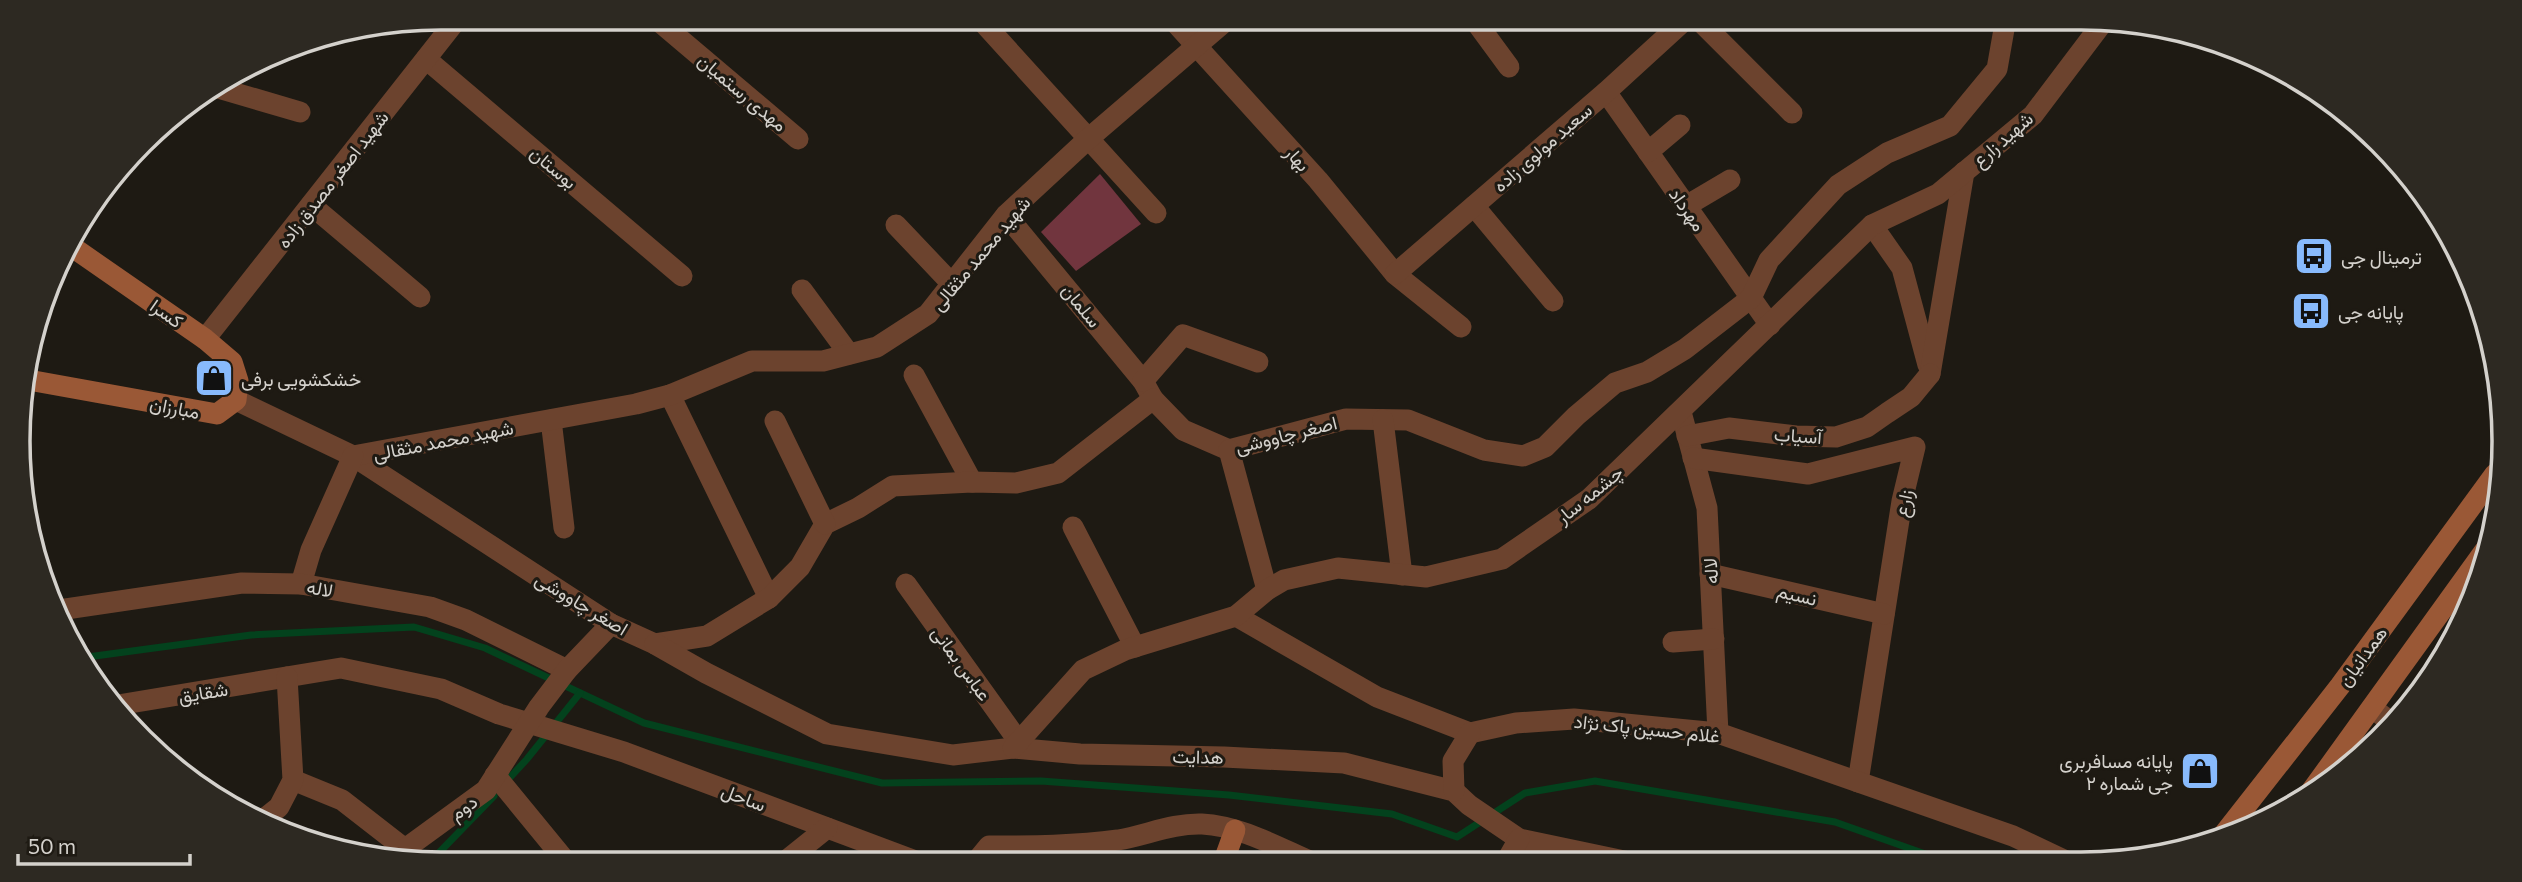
<svg xmlns="http://www.w3.org/2000/svg" width="2522" height="882" font-family="Commissioner,Vazirmatn,sans-serif">
<style>
.forest{fill:#71353e}
.lines{fill:none;stroke-linecap:round;stroke-linejoin:round}
.stream{stroke:#03421d;stroke-width:7}
.street{stroke:#6c432e;stroke-width:21}
.secondary{stroke:#9a5836;stroke-width:21}
.labels{text-anchor:middle;dominant-baseline:central;stroke-width:6;stroke-linejoin:round;paint-order:stroke}
.street-label{font-size:19px;fill:#d4d1cc;stroke:#1e1a13}
.poi-label{font-size:19px;fill:#d4d1cc;stroke:#1e1a13;text-anchor:start}
.rim{fill:none;stroke:#d4d1cc;stroke-width:3.5}
</style>
<rect width="100%" height="100%" fill="#1e1a13"/>
<!-- forest -->
<polygon class="forest" points="1100,174 1141,224 1076,271 1041,232"/>
<g class="lines">
<!-- stream -->
<g class="stream">
<polyline points="80,658 251,635 414,627 485,648 644,723 882,783 1041,781 1229,795 1392,814 1457,837 1525,793 1595,781 1835,822 1945,861"/>
<polyline points="504,784 527,759 580,693"/>
<polyline points="429,863 494,796"/>
</g>
<!-- street -->
<g class="street">
<polyline points="655,18 798,139"/>
<polyline points="979,18 1156,213"/>
<polyline points="1171,18 1318,180 1395,274 1461,327"/>
<polyline points="1473,18 1509,67"/>
<polyline points="1697,18 1792,113"/>
<polyline points="426,59 682,276"/>
<polyline points="218,88 300,112"/>
<polyline points="1606,92 1770,325"/>
<polyline points="1648,152 1680,125"/>
<polyline points="311,205 420,297"/>
<polyline points="1474,206 1553,301"/>
<polyline points="1686,206 1730,180"/>
<polyline points="1006,215 1143,381 1153,399"/>
<polyline points="896,225 952,284"/>
<polyline points="1872,225 1902,268 1928,365"/>
<polyline points="1395,274 1606,92 1687,18"/>
<polyline points="802,290 849,354"/>
<polyline points="205,339 458,18"/>
<polyline points="1930,374 1964,172"/>
<polyline points="914,375 972,482"/>
<polyline points="1143,381 1183,335 1258,362"/>
<polyline points="670,395 769,598"/>
<polyline points="236,400 353,456 611,624 655,644 707,636 769,598 800,567 825,524 858,508 893,486 972,482 1016,483 1058,473 1153,399 1183,430 1229,450 1346,419 1408,420 1484,450 1523,456 1545,447 1576,416 1615,383 1647,372 1685,349 1751,298 1769,260 1838,185 1887,153 1950,126 1997,69 2006,18"/>
<polyline points="1681,412 1707,508 1718,733"/>
<polyline points="551,420 564,528"/>
<polyline points="1383,420 1402,575"/>
<polyline points="775,421 825,524"/>
<polyline points="1687,436 1729,428 1796,436 1836,437 1867,427 1887,413 1911,397 1930,374"/>
<polyline points="1229,450 1267,590"/>
<polyline points="353,456 636,404 670,395 752,361 823,361 877,347 928,314 1006,215 1088,139 1229,18"/>
<polyline points="1693,458 1808,474 1915,447 1902,501 1858,782"/>
<polyline points="1073,527 1135,647"/>
<polyline points="1710,574 1884,614"/>
<polyline points="301,584 311,550 353,456"/>
<polyline points="906,584 1019,742"/>
<polyline points="59,610 242,583 301,584 430,607 466,620 567,670"/>
<polyline points="1236,616 1377,697 1470,733 1516,723 1574,719 1718,733 2013,836 2066,861"/>
<polyline points="1673,642 1714,639"/>
<polyline points="655,644 706,673 827,734 953,755 1013,748 1080,754 1224,757 1344,763 1454,791 1469,805 1519,839 1629,862"/>
<polyline points="118,705 341,668 441,689 499,714 624,752 921,863"/>
<polyline points="2372,708 2391,722"/>
<polyline points="1013,748 1083,670 1125,650 1236,616 1267,590 1284,580 1338,568 1426,577 1502,559 1589,499 1872,225 1938,194 2033,115 2104,21"/>
<polyline points="495,775 568,864"/>
<polyline points="293,780 342,800 405,849"/>
<polyline points="1454,791 1453,761 1470,733"/>
<polyline points="264,819 279,807 293,780 287,677"/>
<polyline points="396,859 405,849 486,790 539,707 567,670 611,624"/>
<polyline points="1506,862 1519,839"/>
<path d="M 975,863 L 989,846 C 1032,846 1075,846 1118,840 C 1147,835 1173,823 1202,824 C 1241,826 1279,848 1314,863"/>
<polyline points="782,864 827,828"/>
</g>
<!-- secondary -->
<g class="secondary">
<polyline points="23,379 217,414 236,400 238,381 232,362 205,339 68,244"/>
<polyline points="2310,793 2491,542"/>
<polyline points="2224,834 2340,686 2495,474"/>
<polyline points="1223,863 1235,830"/>
</g>
</g>
<!-- icons -->
<defs>
<g id="bus-square" transform="scale(2.0125)"><rect x="-9" y="-9" width="18" height="18" rx="4" fill="#88bafc" stroke="#1e1a13"/><path d="M-5-6H5V4H4V6H2V4H-2V6H-4V4H-5ZM-3.5-4V0h7V-4ZM-3.5 1.2v1.5H-2V1.2ZM2 1.2v1.5H3.5V1.2Z" fill="#111"/></g>
<g id="shop-square" transform="scale(2.0125)"><rect x="-9" y="-9" width="18" height="18" rx="4" fill="#88bafc" stroke="#1e1a13"/><path d="M-5-2.5h2.3a2.7 3.5 0 0 1 5.4 0H5L5.5 6h-11ZM-1.5-2.5h3a1.5 2.3 0 0 0-3 0Z" fill="#111"/></g>
</defs>
<g fill-rule="evenodd">
<use href="#bus-square" x="2314" y="256"/>
<use href="#bus-square" x="2311" y="311"/>
<use href="#shop-square" x="214" y="378"/>
<use href="#shop-square" x="2200" y="771"/>
</g>
<g class="labels">
<!-- street labels -->
<g class="street-label">
<text transform="translate(743 92) rotate(40)">مهدی رستمیان</text>
<text transform="translate(2002 139) rotate(-41)">شهید زارع</text>
<text transform="translate(1542 147) rotate(-41)">سعید مولوی زاده</text>
<text transform="translate(1298 158) rotate(48)">بهار</text>
<text transform="translate(554 167) rotate(40)">بوستان</text>
<text transform="translate(332 179) rotate(-52)">شهید اصغر مصدق زاده</text>
<text transform="translate(1688 209) rotate(55)">مهرداد</text>
<text transform="translate(980 253) rotate(-50)">شهید محمد مثقالی</text>
<text transform="translate(1082 305) rotate(51)">سلمان</text>
<text transform="translate(167 313) rotate(35)">کسرا</text>
<text transform="translate(175 407) rotate(11)">مبارزان</text>
<text transform="translate(1286 434) rotate(-14)">اصغر چاووشی</text>
<text transform="translate(1798 435) rotate(4)">آسیاب</text>
<text transform="translate(443 440) rotate(-11)">شهید محمد مثقالی</text>
<text transform="translate(1589 494) rotate(-39)">چشمه سار</text>
<text transform="translate(1903 503) rotate(-77)">زارع</text>
<text transform="translate(1710 571) rotate(-93)">لاله</text>
<text transform="translate(320 588) rotate(10)">لاله</text>
<text transform="translate(1797 594) rotate(13)">نسیم</text>
<text transform="translate(582 603) rotate(31)">اصغر چاووشی</text>
<text transform="translate(2362 656) rotate(-54)">همدانیان</text>
<text transform="translate(962 663) rotate(54)">عباس بمانی</text>
<text transform="translate(203 692) rotate(-9)">شقایق</text>
<text transform="translate(1647 728) rotate(6)">غلام حسین پاک نژاد</text>
<text transform="translate(1198 756) rotate(1)">هدایت</text>
<text transform="translate(744 797) rotate(21)">ساحل</text>
<text transform="translate(463 807) rotate(-36)">دوم</text>
</g>
<!-- poi labels -->
<g class="poi-label">
<text x="2341" y="256">ترمینال جی</text>
<text x="2338" y="311">پایانه جی</text>
<text x="241" y="378">خشکشویی برفی</text>
<text x="2173" y="760" text-anchor="end">پایانه مسافربری<tspan x="2173" dy="22">جی شماره ۲</tspan></text>
</g>
</g>
<!-- crop -->
<path d="M0 0H2522V882H0ZM441 30H2081A411 411 0 0 1 2492 441V441A411 411 0 0 1 2081 852H441A411 411 0 0 1 30 441V441A411 411 0 0 1 441 30Z" fill="#2d2922" fill-rule="evenodd"/>
<path class="rim" d="M441 30H2081A411 411 0 0 1 2492 441V441A411 411 0 0 1 2081 852H441A411 411 0 0 1 30 441V441A411 411 0 0 1 441 30Z"/>
<!-- scale -->
<path d="M18 854v10h172v-10" fill="none" stroke="#d4d1cc" stroke-width="3.5"/>
<text x="28" y="854" font-size="21" fill="#d4d1cc" stroke="#1e1a13" stroke-width="5" paint-order="stroke">50 m</text>
</svg>
